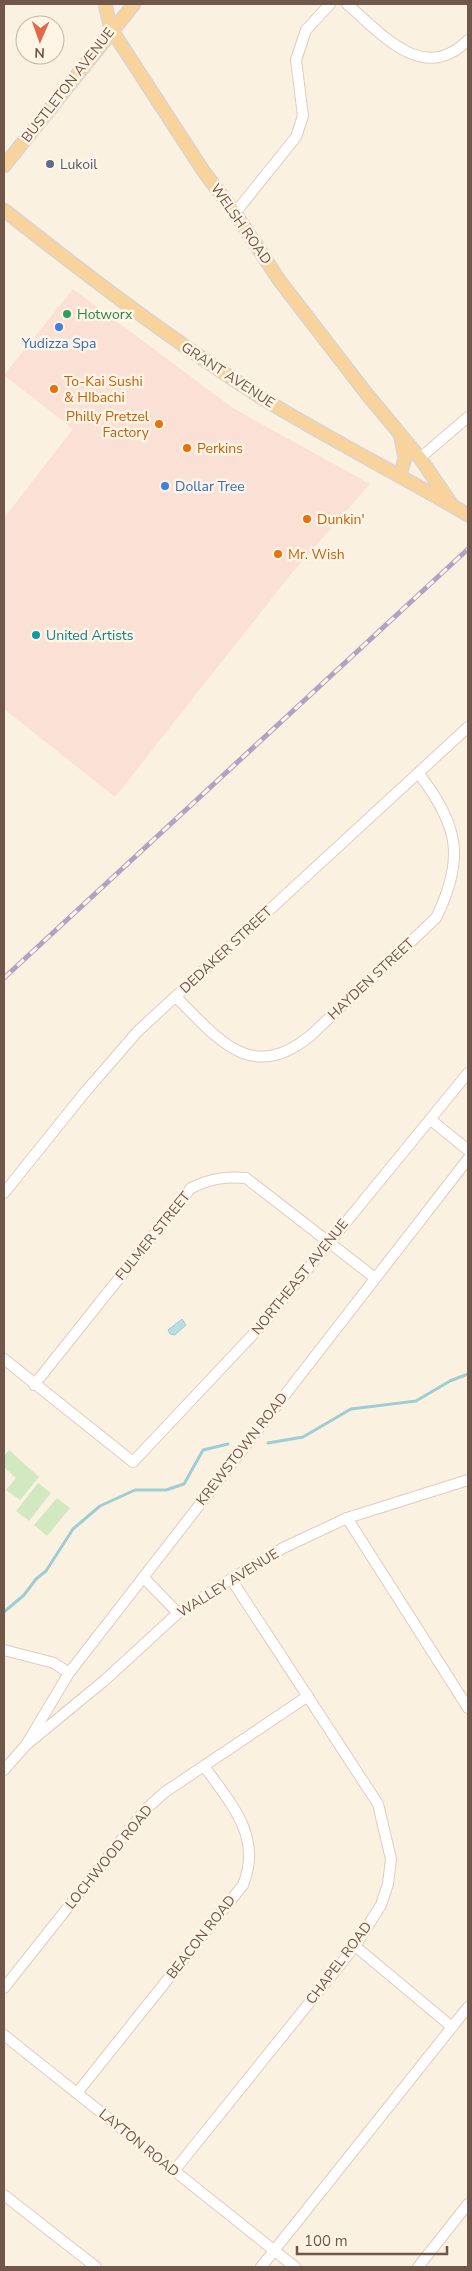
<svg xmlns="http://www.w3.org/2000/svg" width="472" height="2271" font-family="'Nunito Sans',sans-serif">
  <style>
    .commercial { fill: #fbe0d5 }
    .green { fill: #d1e8c1 }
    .water { fill: #b7dee3; stroke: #9ecdd5 }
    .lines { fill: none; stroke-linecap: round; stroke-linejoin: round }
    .stream { stroke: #9ecdd5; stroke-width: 3 }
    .minor-casing { stroke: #dfcdbe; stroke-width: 12 }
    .major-casing { stroke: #dad3d0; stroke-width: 15 }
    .minor { stroke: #fff; stroke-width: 10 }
    .major { stroke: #f8d49c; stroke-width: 12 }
    .rail-casing { stroke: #b3a1c3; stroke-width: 5 }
    .rail { stroke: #fef5e7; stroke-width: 3; stroke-dasharray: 9; stroke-linecap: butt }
    .service-dot { fill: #5c6f8a; stroke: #fef5e7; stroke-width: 2 }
    .leisure-dot { fill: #2e9e5b; stroke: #fef5e7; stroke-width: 2 }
    .shop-dot { fill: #3f7fe0; stroke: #fef5e7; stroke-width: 2 }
    .food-dot { fill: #e8710a; stroke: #fef5e7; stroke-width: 2 }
    .culture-dot { fill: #0f9aa8; stroke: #fef5e7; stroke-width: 2 }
    .labels { text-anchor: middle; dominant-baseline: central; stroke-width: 5; stroke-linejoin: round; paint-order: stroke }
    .street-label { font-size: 14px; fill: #715749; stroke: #fef5e7 }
    .service-label { font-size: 14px; fill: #4e5e75; stroke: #fef5e7; text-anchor: start }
    .leisure-label { font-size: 14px; fill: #27864d; stroke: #fef5e7; text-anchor: start }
    .shop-label { font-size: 14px; fill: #366cbe; stroke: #fef5e7 }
    .food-label { font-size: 14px; fill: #c56008; stroke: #fef5e7; text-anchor: start }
    .culture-label { font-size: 14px; fill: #0d838f; stroke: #fef5e7; text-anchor: start }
  </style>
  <rect width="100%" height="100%" fill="#fbf1e1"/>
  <polygon class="commercial" points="73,289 233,408 370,484 291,574 115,797 4,709 4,518 73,429 4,375"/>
  <g class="green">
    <polygon points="9,1450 39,1477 20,1500 6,1490 16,1478 4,1467 4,1456"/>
    <polygon points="38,1483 51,1493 29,1521 16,1511"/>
    <polygon points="57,1498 70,1508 47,1536 34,1525"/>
  </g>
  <polygon class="water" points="182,1319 186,1325 175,1335 170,1334 168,1330"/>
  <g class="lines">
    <g class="stream">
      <polyline points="268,1443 303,1437 351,1409 416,1401 450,1381 468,1374"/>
      <polyline points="4,1612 24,1595 36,1579 46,1571 73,1529 100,1506 135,1490 166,1490 184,1484 203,1450 228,1444"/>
    </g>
    <defs>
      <g id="minor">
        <path d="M 347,4 C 382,34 423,85 468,40"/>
        <polyline points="235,213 296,137 303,116 296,60 306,30 330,4"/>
        <polyline points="420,458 468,417"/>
        <path d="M 176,997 C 218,1039 251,1084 310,1036 L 436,918 C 465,859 459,826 419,774"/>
        <polyline points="431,1120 468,1150"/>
        <polyline points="4,1193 86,1091 138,1031 468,727"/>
        <polyline points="4,1359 133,1462 261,1326 468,1073"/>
        <path d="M 34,1385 L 191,1188 C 210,1179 225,1176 246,1178 L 375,1278"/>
        <polyline points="347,1518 468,1708"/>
        <polyline points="143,1577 178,1613"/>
        <polyline points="4,1650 54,1663 69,1673"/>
        <polyline points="26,1745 69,1673 468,1159"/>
        <polyline points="4,1770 26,1745 105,1680 178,1613 231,1579 283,1548 347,1518 468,1480"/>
        <polyline points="355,1946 452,2027"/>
        <polyline points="4,1988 145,1810 165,1792 308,1696"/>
        <polyline points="4,2035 295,2267"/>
        <path d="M 77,2093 L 243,1885 C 263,1836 230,1803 204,1766"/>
        <polyline points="174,2171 355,1946 381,1905 388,1884 391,1859 378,1804 231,1579"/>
        <polyline points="4,2195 96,2267"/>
        <polyline points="261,2267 468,2007"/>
        <polyline points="418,2267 468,2204"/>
      </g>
      <g id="major">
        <polyline points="105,4 111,29 204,172 235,213 279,280 366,393 420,458 452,505"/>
        <polyline points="4,166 134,4"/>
        <path d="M 4,210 C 89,277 175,343 267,401 C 333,441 402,476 468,515"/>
        <polyline points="400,475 405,458 401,438"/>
      </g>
    </defs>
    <use href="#minor" class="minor-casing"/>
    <use href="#major" class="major-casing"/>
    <use href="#minor" class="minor"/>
    <use href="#major" class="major"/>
    <defs>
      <polyline id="rail" points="4,978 468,549"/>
    </defs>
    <use href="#rail" class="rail-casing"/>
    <use href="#rail" class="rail"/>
  </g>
  <circle class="service-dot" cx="50" cy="164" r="5"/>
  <circle class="leisure-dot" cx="67" cy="314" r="5"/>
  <g class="shop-dot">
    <circle cx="59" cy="327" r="5"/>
    <circle cx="165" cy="486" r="5"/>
  </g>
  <g class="food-dot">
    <circle cx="54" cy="389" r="5"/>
    <circle cx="159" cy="424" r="5"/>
    <circle cx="187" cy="448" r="5"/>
    <circle cx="307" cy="519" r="5"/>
    <circle cx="278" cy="554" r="5"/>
  </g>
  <circle class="culture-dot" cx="36" cy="635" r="5"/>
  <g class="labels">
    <g class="street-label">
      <text transform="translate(68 85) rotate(-52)">BUSTLETON AVENUE</text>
      <text transform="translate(241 224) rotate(55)">WELSH ROAD</text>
      <text transform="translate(228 375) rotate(33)">GRANT AVENUE</text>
      <text transform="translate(226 950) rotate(-43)">DEDAKER STREET</text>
      <text transform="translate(371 979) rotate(-43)">HAYDEN STREET</text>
      <text transform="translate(153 1236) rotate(-51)">FULMER STREET</text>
      <text transform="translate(300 1277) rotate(-51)">NORTHEAST AVENUE</text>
      <text transform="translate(242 1449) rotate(-52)">KREWSTOWN ROAD</text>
      <text transform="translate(228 1583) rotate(-32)">WALLEY AVENUE</text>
      <text transform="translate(109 1857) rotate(-51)">LOCHWOOD ROAD</text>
      <text transform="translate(201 1937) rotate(-52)">BEACON ROAD</text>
      <text transform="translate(339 1963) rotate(-53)">CHAPEL ROAD</text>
      <text transform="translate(139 2143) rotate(39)">LAYTON ROAD</text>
    </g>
    <g class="service-label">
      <text x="60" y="164">Lukoil</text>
    </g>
    <g class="leisure-label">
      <text x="77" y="314">Hotworx</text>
    </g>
    <g class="shop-label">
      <text x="59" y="343">Yudizza Spa</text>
      <text x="175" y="486" text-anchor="start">Dollar Tree</text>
    </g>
    <g class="food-label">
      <text x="64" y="381">To-Kai Sushi<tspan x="64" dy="16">&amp; HIbachi</tspan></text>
      <text x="149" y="416" text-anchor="end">Philly Pretzel<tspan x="149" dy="16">Factory</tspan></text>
      <text x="197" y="448">Perkins</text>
      <text x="317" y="519">Dunkin'</text>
      <text x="288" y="554">Mr. Wish</text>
    </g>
    <g class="culture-label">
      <text x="46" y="635">United Artists</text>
    </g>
  </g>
  <rect width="472" height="2271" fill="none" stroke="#715749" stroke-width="10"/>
  <g transform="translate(40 40) rotate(182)"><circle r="24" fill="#fef5e7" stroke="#c6b6a8"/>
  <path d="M0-4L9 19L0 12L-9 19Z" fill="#e16a4b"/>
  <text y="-8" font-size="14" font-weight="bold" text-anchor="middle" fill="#715749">N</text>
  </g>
  <path d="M297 2246v8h150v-8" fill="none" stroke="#715749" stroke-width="2.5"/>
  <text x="304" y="2246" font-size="15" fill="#715749" stroke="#fef5e7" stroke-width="4" paint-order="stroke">100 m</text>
</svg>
